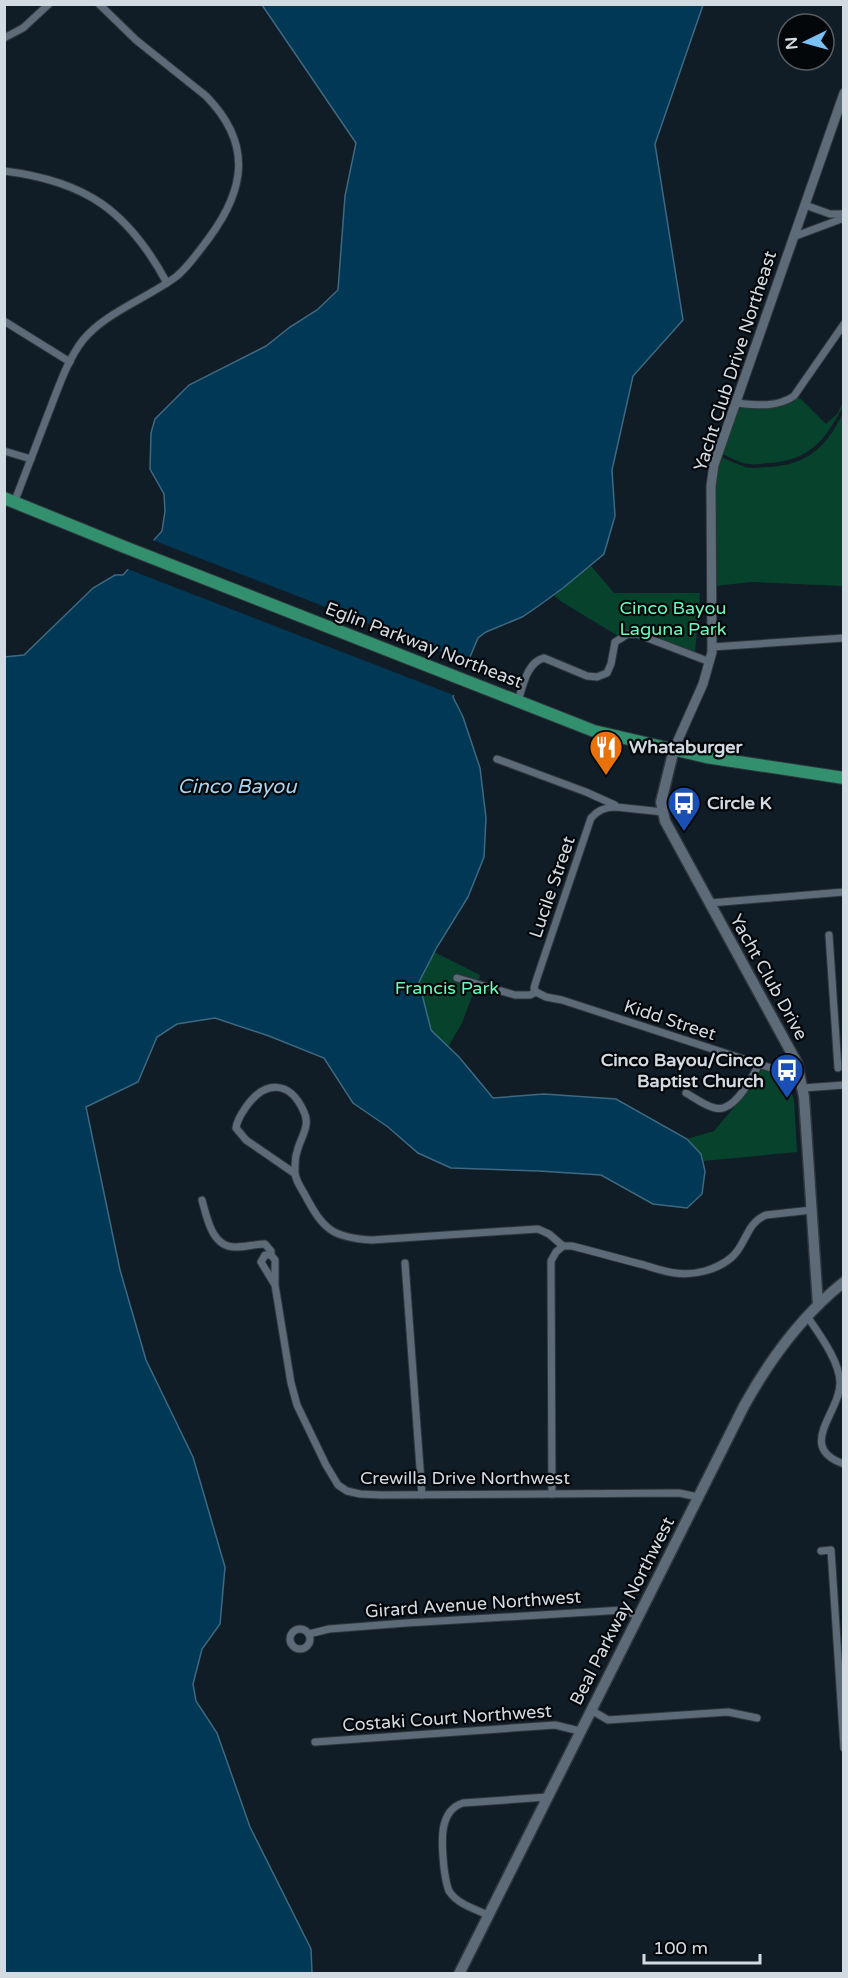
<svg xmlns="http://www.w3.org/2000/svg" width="848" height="1978" font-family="'Varela Round',sans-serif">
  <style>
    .green { fill: #07432c }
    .water { fill: #003856; stroke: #3f6980; stroke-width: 1.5 }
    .pier { fill: #101d26 }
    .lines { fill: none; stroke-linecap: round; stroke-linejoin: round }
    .minor-casing { stroke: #2f363d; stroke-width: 9 }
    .tertiary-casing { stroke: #2f363d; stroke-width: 11 }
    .secondary-casing { stroke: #2f363d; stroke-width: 13 }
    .trunk-casing { stroke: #2f363d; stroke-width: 14 }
    .minor { stroke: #5c6b77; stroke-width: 7 }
    .tertiary { stroke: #5c6b77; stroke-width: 9 }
    .secondary { stroke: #5c6b77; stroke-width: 10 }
    .trunk { stroke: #32906e; stroke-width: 12 }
    .labels { text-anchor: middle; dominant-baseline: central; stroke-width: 4.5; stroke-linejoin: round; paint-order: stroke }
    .street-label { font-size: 18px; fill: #d3dbe2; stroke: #03070a }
    .park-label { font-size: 18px; fill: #6bfabb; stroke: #03070a }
    .poi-label { font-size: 18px; font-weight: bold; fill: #d3dbe2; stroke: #03070a; text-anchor: start }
    .water-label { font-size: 20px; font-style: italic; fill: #a9d3f1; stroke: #03070a }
  </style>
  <rect width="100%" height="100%" fill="#101d26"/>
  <g class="green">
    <path d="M 798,398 L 801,399 L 826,424 L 838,413 L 843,402 L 843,406 C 825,441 809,461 767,463 C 761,464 754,465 748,464 C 740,463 730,457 722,454 L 739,407 C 759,409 780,411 798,398 Z"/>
    <path d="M 843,413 L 843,586 L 751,582 L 715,586 L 715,477 L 719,456 C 728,460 737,464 745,467 C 752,469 761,467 768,467 C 808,465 826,447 843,413 Z"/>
    <path d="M 591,566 L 614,593 L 700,593 L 695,652 C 677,645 636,627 618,636 L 562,602 L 553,595 Z"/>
    <polygon points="434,952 480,975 462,1023 448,1047 431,1030 419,982"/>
    <polygon points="762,1068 786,1072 794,1101 797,1152 703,1161 701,1154 687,1139 714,1131 751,1087"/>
  </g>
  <polygon class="water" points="262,5 703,5 655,144 683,320 633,376 612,470 615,516 604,554 563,588 537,607 522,617 486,632 478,638 453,697 463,717 480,768 486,818 484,857 468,897 437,947 419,982 431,1030 459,1057 493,1098 544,1094 616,1099 687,1139 701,1154 705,1171 702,1194 687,1208 653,1204 601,1175 539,1171 451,1168 418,1153 388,1127 353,1103 324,1058 269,1036 215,1018 177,1024 157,1037 138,1082 86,1107 120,1270 146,1360 193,1457 225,1567 220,1624 202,1649 193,1684 196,1701 217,1733 250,1827 311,1949 312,1973 5,1973 4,657 24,655 93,588 115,575 123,575 162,531 165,511 164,494 150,469 151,433 155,419 189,385 266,346 290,327 317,310 338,290 345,196 356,143"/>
  <polygon class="pier" points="150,539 470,663 456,696 125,568"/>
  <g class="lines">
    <defs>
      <g id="minor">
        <polyline points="4,38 23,28 49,4"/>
        <path d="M 4,171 C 86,181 128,211 167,283"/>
        <polyline points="805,205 830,214 844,214"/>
        <polyline points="793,237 844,218"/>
        <polyline points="4,321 70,362"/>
        <path d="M 736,403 C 755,405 777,408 794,396 L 844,324"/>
        <polyline points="4,451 31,459"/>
        <path d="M 14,503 C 26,472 38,441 50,409 C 59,386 68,359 83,340 C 106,312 148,298 177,276 C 189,266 199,251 209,238 C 246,188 252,143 206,96 L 136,40 L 99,4"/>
        <polyline points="712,647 844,638"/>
        <path d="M 518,701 C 523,686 527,662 544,658 L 587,676 L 597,677 L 607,673 L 611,664 L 615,642 L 628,634 L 637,634 L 710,662"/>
        <polyline points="497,759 586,792 615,805 616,807 663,812"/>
        <polyline points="710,903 844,892"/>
        <polyline points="829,935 838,1068"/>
        <polyline points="457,978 515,995 530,995 536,992"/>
        <polyline points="536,992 546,997 562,1000 771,1068 797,1063"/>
        <path d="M 536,992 L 534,988 L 537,978 L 591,818 C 598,810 605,807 616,807"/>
        <polyline points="803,1088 844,1085"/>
        <path d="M 686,1093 C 695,1098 705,1106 715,1108 C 734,1113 752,1078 759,1064"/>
        <path d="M 294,1173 L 246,1140 L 236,1128 C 237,1120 241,1114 246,1107 C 265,1080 290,1080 304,1112 C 311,1126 300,1138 297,1152 C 295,1157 295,1164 295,1170 C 294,1178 301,1188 305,1195 C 323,1229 332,1238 372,1240 L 538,1229 L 549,1234 L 563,1246 L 572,1246 C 596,1252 620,1259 644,1265 C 654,1268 665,1272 675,1273 C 694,1276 717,1270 732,1257 C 746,1245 746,1223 766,1215 L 812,1210"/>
        <path d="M 202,1200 C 207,1218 212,1248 236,1247 C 246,1247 255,1244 265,1244 L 271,1251 L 271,1255"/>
        <polyline points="405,1263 422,1495"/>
        <polyline points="275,1285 275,1260 271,1255 265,1255 261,1262 275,1285 291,1383 297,1405 326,1465 338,1485 347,1491 360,1494 381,1495 679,1493 698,1497"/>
        <path d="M 807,1316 C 819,1334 839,1360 840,1382 C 841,1412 795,1447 844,1464"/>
        <polyline points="552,1494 551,1261 556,1252 563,1246"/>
        <polyline points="821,1551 831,1550 844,1748"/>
        <circle cx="300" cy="1639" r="10"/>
        <polyline points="309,1634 329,1629 406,1623 623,1610 638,1616"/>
        <polyline points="591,1710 608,1720 728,1712 757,1718"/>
        <polyline points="315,1742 555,1725 580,1731"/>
        <path d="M 488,1915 C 475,1909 457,1904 449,1891 C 446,1884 445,1875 444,1868 C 442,1847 437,1811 463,1803 L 547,1797"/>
      </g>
      <polyline id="tertiary" points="674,749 703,684 712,652 711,486 714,465 844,93"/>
      <g id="secondary">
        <polyline points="674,749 661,802 665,821 797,1063 804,1097 818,1305"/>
        <path d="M 459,1974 L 744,1406 C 770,1359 801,1316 844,1282"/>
      </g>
      <polyline id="trunk" points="4,498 122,546 594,731 706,757 844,778"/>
    </defs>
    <use href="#minor" class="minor-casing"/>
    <use href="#tertiary" class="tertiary-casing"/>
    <use href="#secondary" class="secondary-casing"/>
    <use href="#trunk" class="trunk-casing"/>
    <use href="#minor" class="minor"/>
    <use href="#tertiary" class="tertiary"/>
    <use href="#secondary" class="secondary"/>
    <use href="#trunk" class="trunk"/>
  </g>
  <defs>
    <symbol id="restaurant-pin" viewBox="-11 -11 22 30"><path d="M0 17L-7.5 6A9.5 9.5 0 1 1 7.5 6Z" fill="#e8710a" stroke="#03070a"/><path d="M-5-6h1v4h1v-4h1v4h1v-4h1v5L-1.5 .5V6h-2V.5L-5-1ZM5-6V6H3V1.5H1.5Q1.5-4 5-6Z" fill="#fff"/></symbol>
    <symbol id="bus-pin" viewBox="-11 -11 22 30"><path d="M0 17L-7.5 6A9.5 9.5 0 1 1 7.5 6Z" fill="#1a4fb4" stroke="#03070a"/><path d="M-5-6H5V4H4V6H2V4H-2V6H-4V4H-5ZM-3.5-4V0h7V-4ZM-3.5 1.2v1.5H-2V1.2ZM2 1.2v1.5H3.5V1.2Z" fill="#fff"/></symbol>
  </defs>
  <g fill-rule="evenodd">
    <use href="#restaurant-pin" x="587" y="728" width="38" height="52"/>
    <use href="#bus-pin" x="665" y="784" width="38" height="52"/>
    <use href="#bus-pin" x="768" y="1051" width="38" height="52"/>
  </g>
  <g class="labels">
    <g class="street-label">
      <text transform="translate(735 361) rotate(-72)">Yacht Club Drive Northeast</text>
      <text transform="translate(424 645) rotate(21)">Eglin Parkway Northeast</text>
      <text transform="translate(552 887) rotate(-71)">Lucile Street</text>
      <text transform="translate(769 977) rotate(61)">Yacht Club Drive</text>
      <text transform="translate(670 1020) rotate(18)">Kidd Street</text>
      <text x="465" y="1478">Crewilla Drive Northwest</text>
      <text transform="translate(473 1604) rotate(-4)">Girard Avenue Northwest</text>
      <text transform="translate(622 1611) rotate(-63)">Beal Parkway Northwest</text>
      <text transform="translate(447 1718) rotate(-4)">Costaki Court Northwest</text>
    </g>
    <g class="park-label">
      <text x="673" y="608">Cinco Bayou<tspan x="673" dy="21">Laguna Park</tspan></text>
      <text x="447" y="988">Francis Park</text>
    </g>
    <g class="poi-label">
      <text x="629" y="747">Whataburger</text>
      <text x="707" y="803">Circle K</text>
      <text x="764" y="1060" text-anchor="end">Cinco Bayou/Cinco<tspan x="764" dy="21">Baptist Church</tspan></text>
    </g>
    <g class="water-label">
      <text x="237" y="787">Cinco Bayou</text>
    </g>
  </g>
  <rect width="848" height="1978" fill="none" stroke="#d3dbe2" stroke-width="12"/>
  <g transform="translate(806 42) rotate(265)"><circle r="28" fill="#03070a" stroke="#565c60" stroke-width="1.5"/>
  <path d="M0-4.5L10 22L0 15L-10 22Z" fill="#79bff8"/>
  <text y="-9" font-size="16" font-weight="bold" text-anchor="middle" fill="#d3dbe2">N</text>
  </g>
  <path d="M644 1954v9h116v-9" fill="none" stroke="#d3dbe2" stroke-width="3"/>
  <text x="653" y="1954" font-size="18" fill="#d3dbe2" stroke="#03070a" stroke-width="4.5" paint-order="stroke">100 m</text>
</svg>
